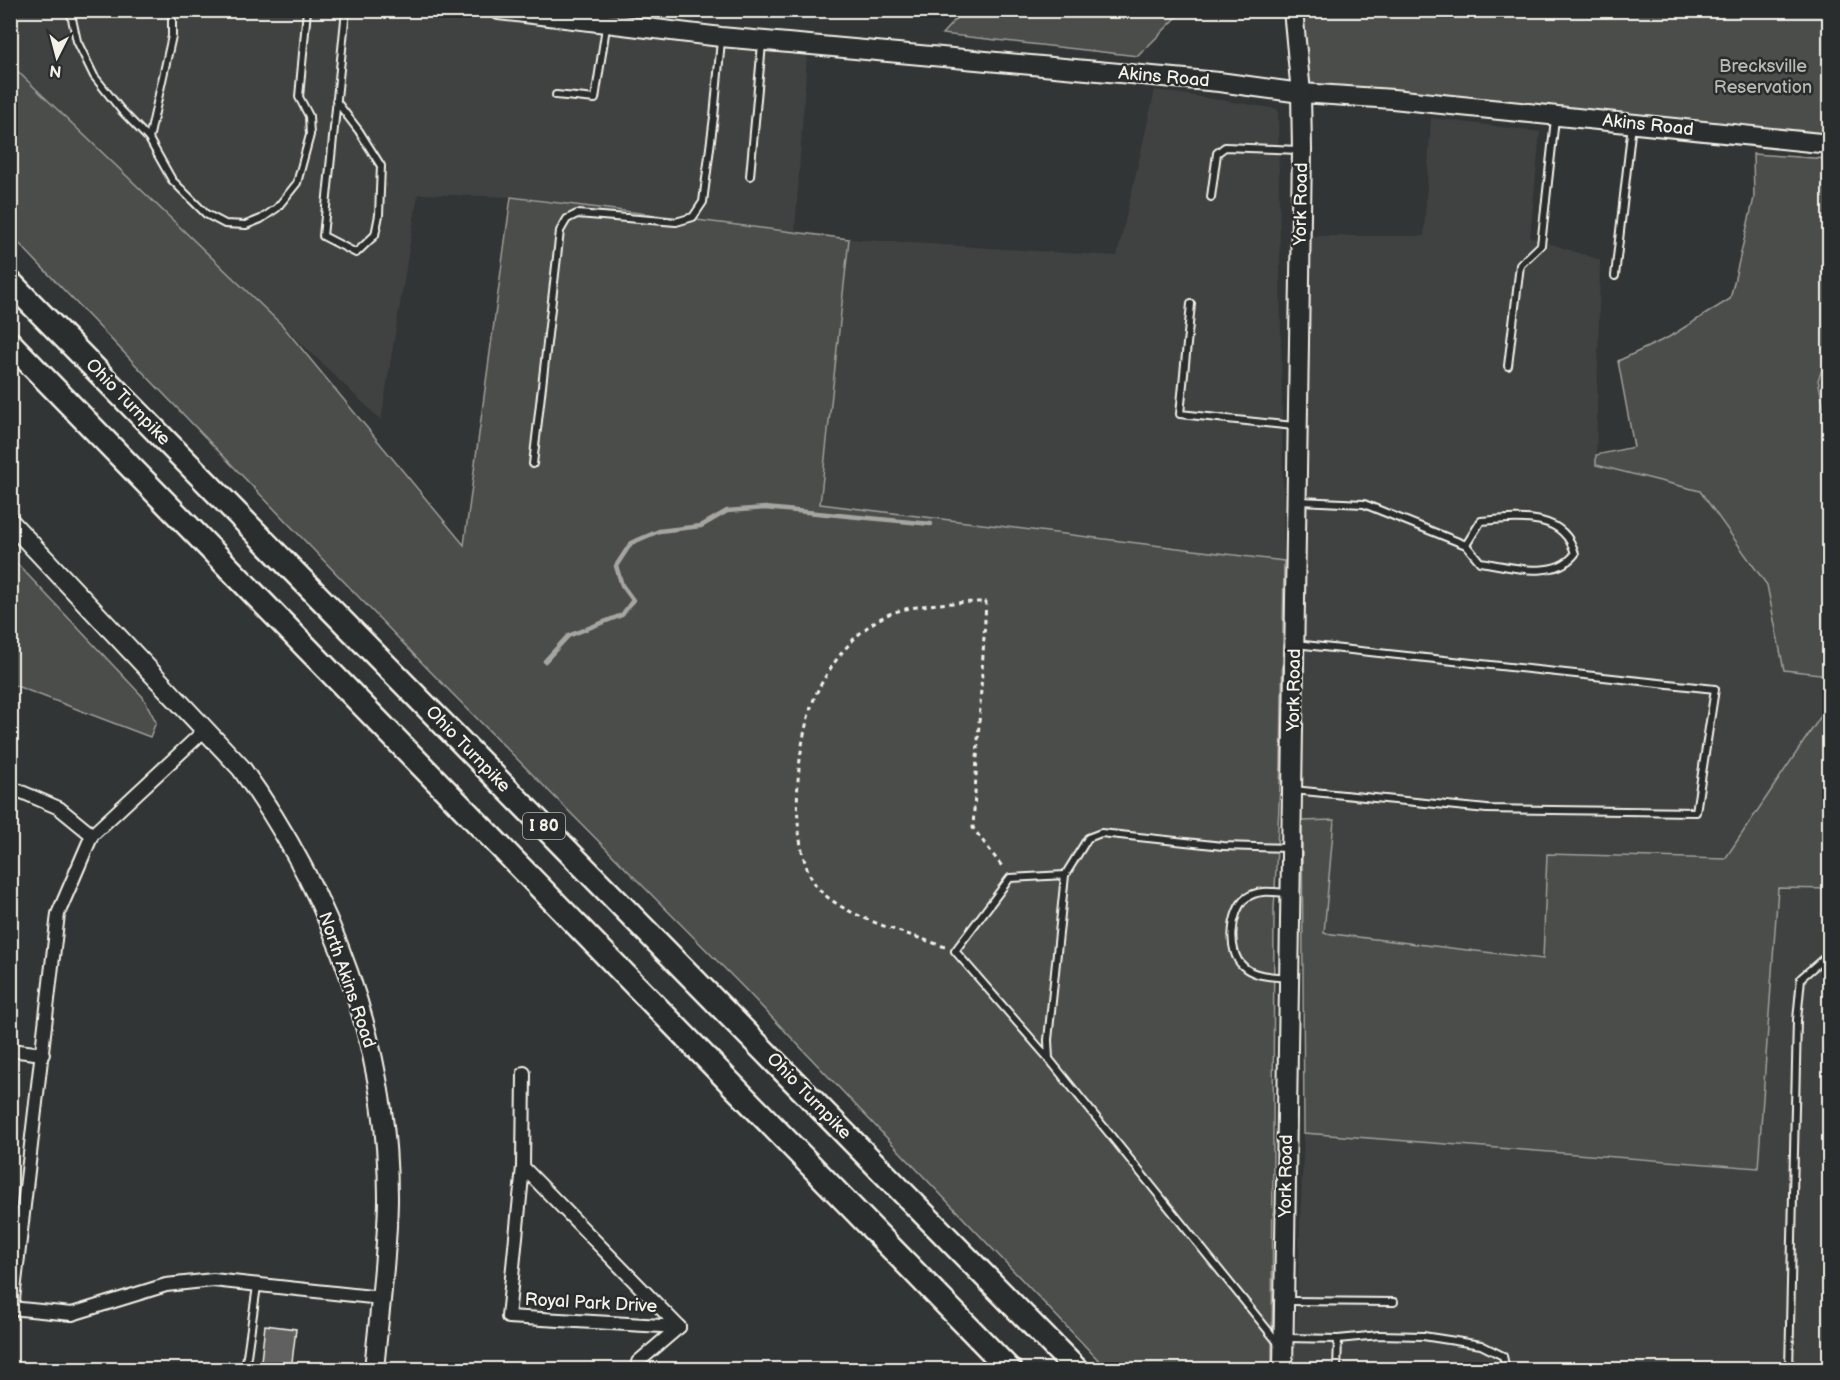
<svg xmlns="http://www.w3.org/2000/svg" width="1840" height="1380" font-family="'Balsamiq Sans',sans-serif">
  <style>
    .built { fill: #404242 }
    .green { fill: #4b4d4c; stroke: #a09f9a; stroke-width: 1.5 }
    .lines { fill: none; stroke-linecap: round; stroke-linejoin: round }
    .stream { stroke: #a6a5a0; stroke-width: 4.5 }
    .building { fill: #5f605f; stroke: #f4f1e8; stroke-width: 1.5 }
    .lane-casing { stroke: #f4f1e8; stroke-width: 10 }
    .street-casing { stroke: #f4f1e8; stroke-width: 16 }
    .secondary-casing { stroke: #f4f1e8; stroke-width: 22 }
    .highway-casing { stroke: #f4f1e8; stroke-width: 27 }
    .path { stroke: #f4f1e8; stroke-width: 3; stroke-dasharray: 4.5 4.5; stroke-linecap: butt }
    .lane { stroke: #2a2d2e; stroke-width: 6 }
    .street { stroke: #2a2d2e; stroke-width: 12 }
    .secondary { stroke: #2a2d2e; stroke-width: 18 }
    .highway { stroke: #2a2d2e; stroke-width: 22 }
    .labels { text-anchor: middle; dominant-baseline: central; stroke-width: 5; stroke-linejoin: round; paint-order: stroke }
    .shield { fill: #2a2d2e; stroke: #b7b6b0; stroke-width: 1.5 }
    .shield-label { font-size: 16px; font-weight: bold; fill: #f4f1e8 }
    .park-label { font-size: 18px; fill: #b9b8b1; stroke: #2a2d2e }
    .street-label { font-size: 18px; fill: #f4f1e8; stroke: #2a2d2e }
  </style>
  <rect width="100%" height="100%" fill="#323535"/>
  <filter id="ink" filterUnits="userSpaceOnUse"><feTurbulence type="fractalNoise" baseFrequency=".0167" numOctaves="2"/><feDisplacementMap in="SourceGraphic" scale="12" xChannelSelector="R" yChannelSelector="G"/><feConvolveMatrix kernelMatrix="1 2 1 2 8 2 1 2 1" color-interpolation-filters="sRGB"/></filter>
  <g filter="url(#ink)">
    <g class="built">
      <polygon points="10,11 420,11 654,34 807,55 795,232 511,197 418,194 381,420 11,64"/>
      <polygon points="1155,90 1278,109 1284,561 820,504 849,239 1117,256"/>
      <polygon points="1431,118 1540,132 1530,237 1600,260 1596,465 1700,491 1767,585 1784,669 1829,675 1829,704 1725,859 1547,855 1543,959 1324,933 1334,820 1302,821 1311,236 1424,236"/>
      <polygon points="1829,352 1829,436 1817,380"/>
      <polygon points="1778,888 1829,889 1829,1369 1294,1370 1304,1133 1758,1168"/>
    </g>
    <g class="green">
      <polygon points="964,10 1183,10 1183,11 1138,56 942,34"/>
      <polygon points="1293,11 1829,11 1829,148 1302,94"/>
      <polygon points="10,64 282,325 464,545 511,197 849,239 820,504 1284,561 1281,764 1274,910 1272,1369 1107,1369 744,988 427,668 11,235"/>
      <polygon points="1753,154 1829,159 1829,352 1818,380 1830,436 1829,675 1784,670 1767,585 1700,491 1596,465 1596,455 1634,447 1618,361 1669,337 1730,299 1754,198"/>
      <polygon points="10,556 143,697 156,722 150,737 11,684"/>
      <polygon points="1829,704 1829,889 1778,888 1758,1168 1304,1133 1302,821 1334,820 1324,933 1543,959 1547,854 1725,859"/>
    </g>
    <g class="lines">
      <polyline class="stream" points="545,661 568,636 622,615 633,600 622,585 616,566 631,543 659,531 701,526 727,511 765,508 931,524"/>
    </g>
    <polygon class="building" points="265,1325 296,1329 291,1370 260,1370"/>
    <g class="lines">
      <defs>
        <g id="lane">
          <polyline points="70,10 77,41 94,76 121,110 149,139 172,180 206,214 225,224 246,225 261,219 277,208 297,183 310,135 309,116 299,97 307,10"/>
          <polyline points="556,95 595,99 606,27"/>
          <polyline points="336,101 359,131 381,166 379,215 375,235 356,253 323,236 346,10"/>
          <polyline points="149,139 172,36 172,10"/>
          <polyline points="750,176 762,44"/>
          <polyline points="1211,197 1217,153 1225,147 1298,150"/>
          <polyline points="1615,276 1632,124"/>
          <polyline points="1191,304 1180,414 1294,426"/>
          <polyline points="1508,366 1520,265 1541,245 1555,119"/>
          <polyline points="533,464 560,231 567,219 577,214 676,222 693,217 703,202 714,117 721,40"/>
          <path d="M 1300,501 L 1364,504 L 1466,545 L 1481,521 C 1517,518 1564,511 1575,554 C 1554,581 1509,566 1480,562 L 1466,545"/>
          <polyline points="1293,790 1487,809 1696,812 1715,689 1295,644"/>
          <path d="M 1287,893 C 1273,892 1258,889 1246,898 C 1230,911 1227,953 1243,966 C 1254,977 1272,976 1287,978"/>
          <polyline points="1049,1059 955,951 1010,878 1065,875"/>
          <polyline points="1287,1301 1394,1302"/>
          <polyline points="1287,1338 1338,1339 1337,1370"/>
          <polyline points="1338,1339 1379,1335 1423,1336 1481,1345 1503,1356 1506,1370"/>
          <polyline points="1279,1344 1049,1059 1048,1040 1065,875 1088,838 1101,833 1223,846 1288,848"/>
          <polyline points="245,1370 257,1286"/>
          <polyline points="1789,1370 1797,1020 1801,978 1830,953"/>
        </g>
        <g id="street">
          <polyline points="10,787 59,808 92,835"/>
          <polyline points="10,1050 43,1054"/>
          <polyline points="524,1073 523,1167 508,1317 679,1327"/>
          <polyline points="523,1167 679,1327"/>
          <polyline points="10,1308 72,1314 166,1285 213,1280 381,1298"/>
          <polyline points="12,1308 58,914 92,835 206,729"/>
          <polyline points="637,1370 638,1362 679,1327"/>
        </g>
        <g id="secondary">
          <polyline points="499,10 721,37 1219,82 1301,93 1393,99 1830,144"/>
          <path d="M 10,522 L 241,768 C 331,893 389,1046 388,1201 C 387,1257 379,1314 374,1370"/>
          <polyline points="1283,1370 1302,150 1301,93 1293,10"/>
        </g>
        <g id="highway">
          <polyline points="10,282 1077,1370"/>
          <polyline points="10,343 1010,1370"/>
        </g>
      </defs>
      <use href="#lane" class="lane-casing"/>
      <use href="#street" class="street-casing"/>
      <use href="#secondary" class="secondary-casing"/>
      <use href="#highway" class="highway-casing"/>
      <path class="path" d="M 945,947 C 908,933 844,918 818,888 C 785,848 796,729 820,686 C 834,660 856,631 883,617 C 906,604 959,602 986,602 L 973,828 L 1004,869"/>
      <use href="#lane" class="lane"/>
      <use href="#street" class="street"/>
      <use href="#secondary" class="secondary"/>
      <use href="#highway" class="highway"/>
    </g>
  </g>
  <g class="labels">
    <rect class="shield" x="523" y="813" width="42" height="26" rx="4.5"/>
    <g class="shield-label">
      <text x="544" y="826">I 80</text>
    </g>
    <g class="park-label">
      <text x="1763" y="66">Brecksville<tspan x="1763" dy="21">Reservation</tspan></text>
    </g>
    <g class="street-label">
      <text transform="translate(1164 77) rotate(5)">Akins Road</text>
      <text transform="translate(1648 125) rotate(6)">Akins Road</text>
      <text transform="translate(1301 204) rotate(-89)">York Road</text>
      <text transform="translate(128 402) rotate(46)">Ohio Turnpike</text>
      <text transform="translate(1294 690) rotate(-89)">York Road</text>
      <text transform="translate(468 749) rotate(46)">Ohio Turnpike</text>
      <text transform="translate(347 980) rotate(71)">North Akins Road</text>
      <text transform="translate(809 1096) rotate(46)">Ohio Turnpike</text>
      <text transform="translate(1286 1176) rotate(-89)">York Road</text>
      <text transform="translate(591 1303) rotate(3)">Royal Park Drive</text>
    </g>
  </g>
  <rect width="1840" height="1380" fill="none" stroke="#2a2d2e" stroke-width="36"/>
  <rect x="18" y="18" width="1804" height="1344" fill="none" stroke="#f4f1e8" stroke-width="2" filter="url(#ink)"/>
  <g transform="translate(57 57) rotate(186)" stroke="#2a2d2e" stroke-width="4.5" paint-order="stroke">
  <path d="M0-4.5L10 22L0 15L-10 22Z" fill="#f4f1e8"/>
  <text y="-9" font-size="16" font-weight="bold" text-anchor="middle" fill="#f4f1e8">N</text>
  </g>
</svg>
